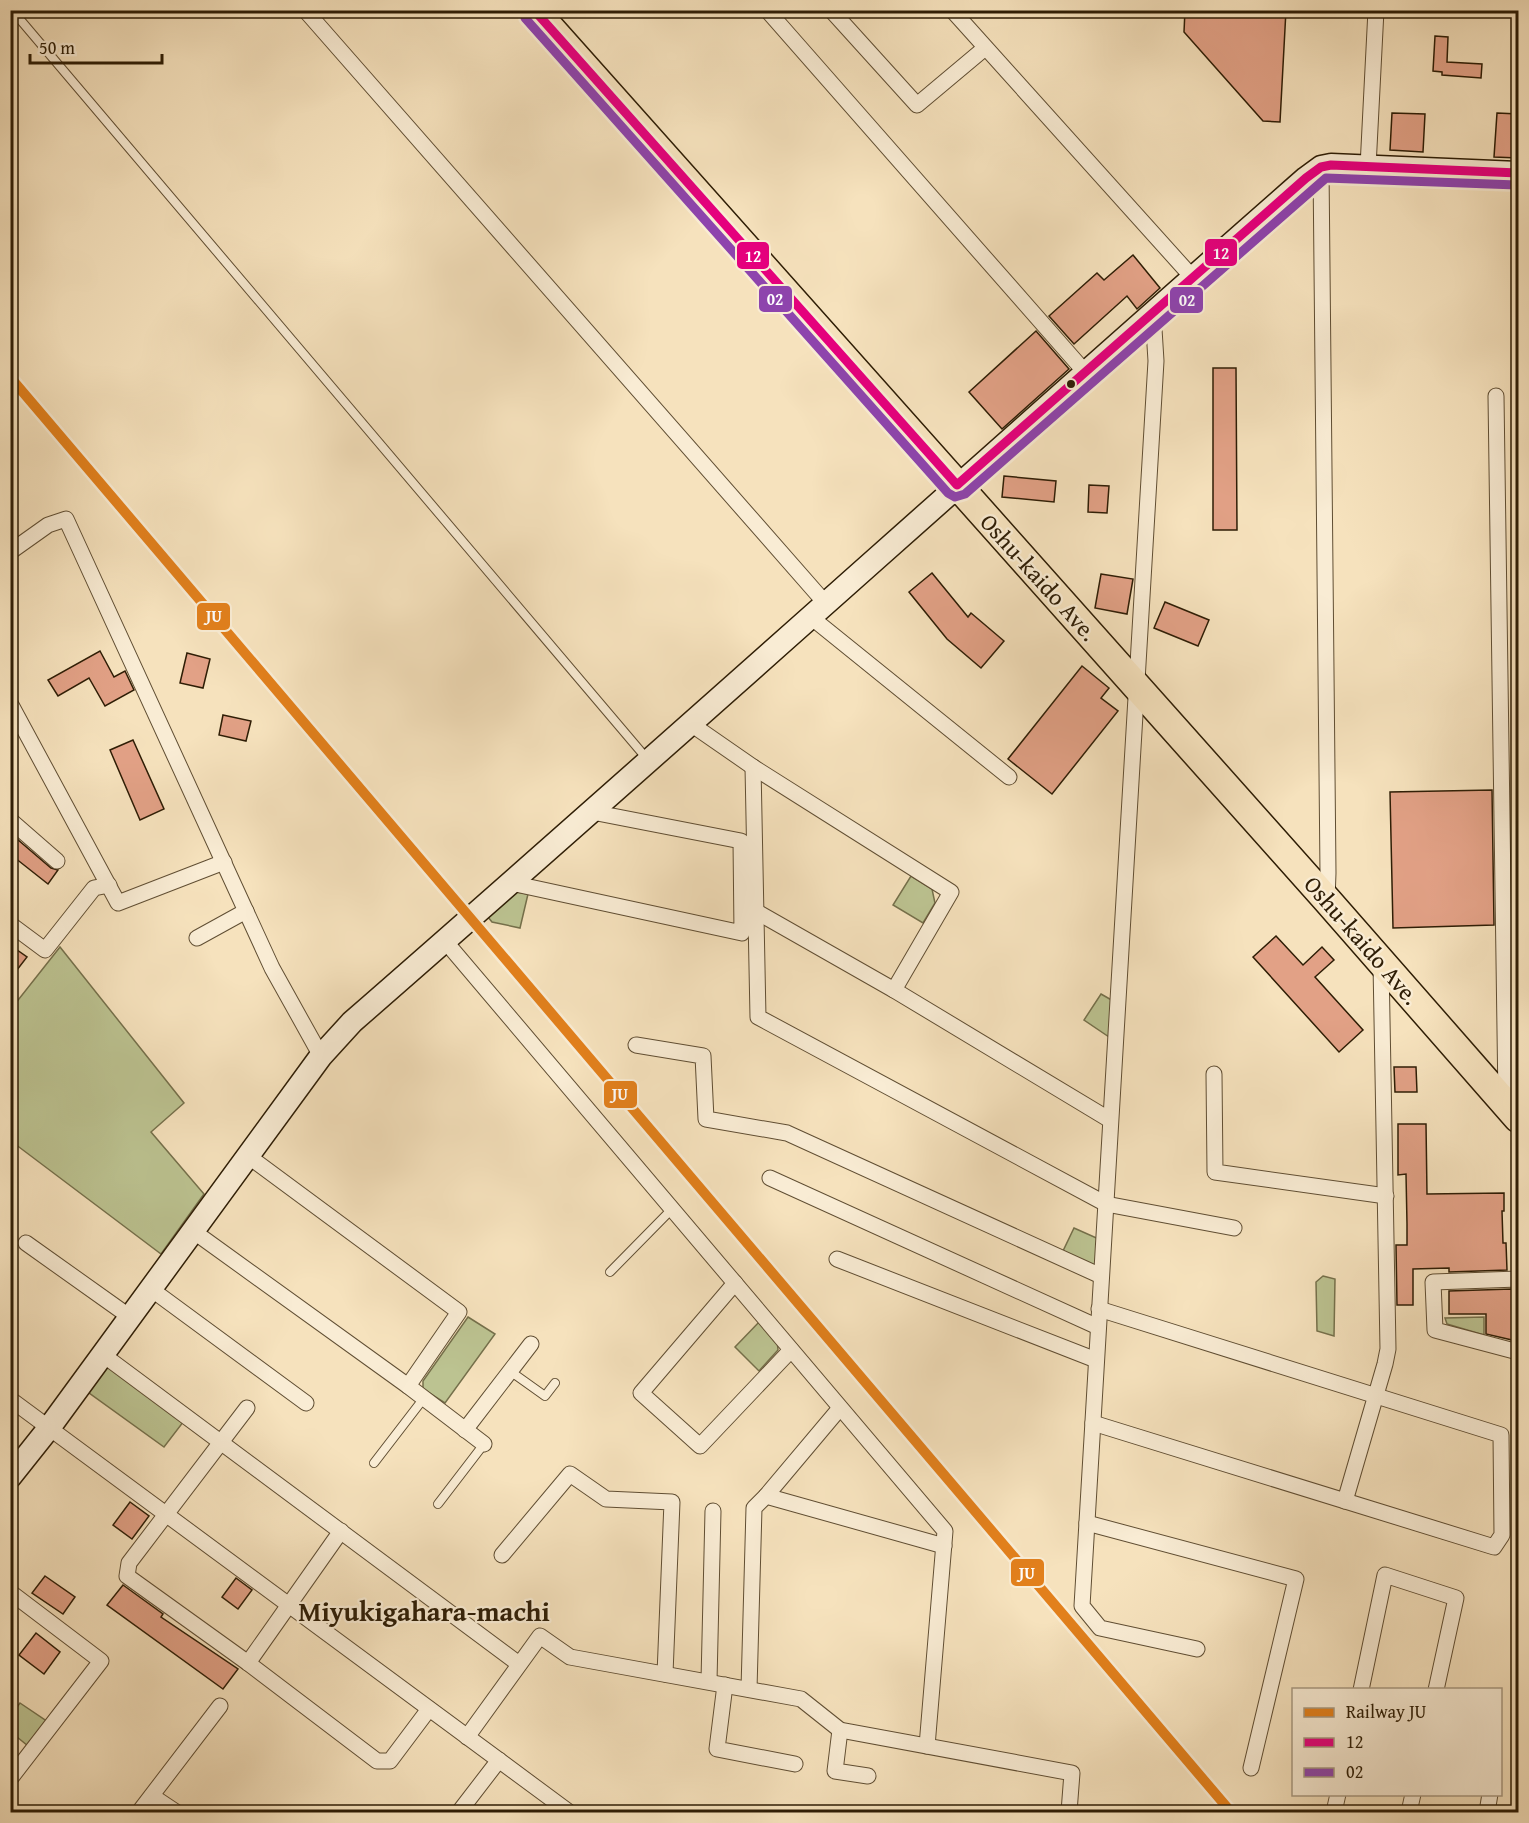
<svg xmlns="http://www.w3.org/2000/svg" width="1529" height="1823" font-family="'Gentium Book Plus',serif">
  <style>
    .green { fill: #bcc391; stroke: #75704b; stroke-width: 1.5 }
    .building { fill: #e2a186; stroke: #2e1d05; stroke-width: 1.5 }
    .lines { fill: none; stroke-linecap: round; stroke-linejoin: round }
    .lane-casing { stroke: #604e33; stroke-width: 10 }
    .street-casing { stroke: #604e33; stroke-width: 17 }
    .secondary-casing { stroke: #2e1d05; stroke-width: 25 }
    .highway-casing { stroke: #2e1d05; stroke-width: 31 }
    .lane { stroke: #f9ecd4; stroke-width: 8 }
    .street { stroke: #f9ecd4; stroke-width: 15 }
    .secondary { stroke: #f9ecd4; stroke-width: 22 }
    .highway { stroke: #f6e2bd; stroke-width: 28 }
    .bus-1-casing { stroke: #f9ecd4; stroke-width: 14 }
    .bus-2-casing { stroke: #f9ecd4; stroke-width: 14 }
    .bus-1 { stroke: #e5007d; stroke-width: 9 }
    .bus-2 { stroke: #8e44ad; stroke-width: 9 }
    .rail-1-casing { stroke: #f9ecd4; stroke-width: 15 }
    .rail-1 { stroke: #e2801c; stroke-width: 10 }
    .bus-dot { fill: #2e1d05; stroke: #f9ecd4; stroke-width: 2 }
    .labels { text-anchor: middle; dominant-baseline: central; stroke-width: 4.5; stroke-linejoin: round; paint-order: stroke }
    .street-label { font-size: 24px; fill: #2e1d05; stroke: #f9ecd4 }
    .quarter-label { font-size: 27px; font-weight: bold; fill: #2e1d05; stroke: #f9ecd4 }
    .line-badge { stroke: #f9ecd4; stroke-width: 2 }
    .badge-label { font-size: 16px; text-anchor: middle; font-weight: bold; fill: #fff }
  </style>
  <rect width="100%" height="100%" fill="#f6e2bd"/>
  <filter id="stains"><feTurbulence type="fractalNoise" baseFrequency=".00333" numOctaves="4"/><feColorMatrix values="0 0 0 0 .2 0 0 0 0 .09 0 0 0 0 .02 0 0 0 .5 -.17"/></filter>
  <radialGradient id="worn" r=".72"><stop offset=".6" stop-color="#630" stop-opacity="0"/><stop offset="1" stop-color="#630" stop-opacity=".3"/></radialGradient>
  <g class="green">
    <polygon points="911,876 932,889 935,903 923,923 893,905"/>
    <polygon points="516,892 528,894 520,928 492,922 488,917"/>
    <polygon points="60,947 184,1103 151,1132 204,1194 161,1254 11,1141 11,1009"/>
    <polygon points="1101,994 1115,1002 1112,1039 1084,1020"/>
    <polygon points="1074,1228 1101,1240 1100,1262 1093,1266 1063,1251"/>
    <polygon points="1323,1276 1335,1279 1334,1336 1317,1331 1316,1282"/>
    <polygon points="468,1317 495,1334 445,1403 423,1389 423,1381"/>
    <polygon points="1484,1317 1484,1335 1447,1324 1445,1318"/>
    <polygon points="760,1321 777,1339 778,1350 759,1371 735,1347"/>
    <polygon points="107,1362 184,1421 164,1447 85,1390"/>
    <polygon points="20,1703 48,1722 28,1746 11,1732 11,1715"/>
  </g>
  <g class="building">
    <polygon points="1185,10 1286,10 1280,122 1263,121 1184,32"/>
    <polygon points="1435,36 1448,37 1447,62 1482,64 1481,78 1442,75 1442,72 1433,71"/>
    <polygon points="1392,113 1425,114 1423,152 1390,150"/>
    <polygon points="1497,113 1518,114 1518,158 1494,157"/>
    <polygon points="1133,255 1160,288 1137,309 1127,296 1074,344 1049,316 1097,273 1104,280"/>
    <polygon points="1036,331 1069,369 1002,429 969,392"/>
    <polygon points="1213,368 1236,368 1237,530 1213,530"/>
    <polygon points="1004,476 1056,481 1054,502 1002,497"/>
    <polygon points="1089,485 1109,486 1107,513 1088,512"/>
    <polygon points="932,573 968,617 971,613 1004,641 981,668 947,639 909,592"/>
    <polygon points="1101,574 1133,579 1127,614 1095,608"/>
    <polygon points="1165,602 1209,620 1198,646 1154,628"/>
    <polygon points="100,651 114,677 125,671 134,690 105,706 89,678 58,696 48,680"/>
    <polygon points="187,653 210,659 203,688 180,683"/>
    <polygon points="1082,666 1109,688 1101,698 1118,711 1052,794 1008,759"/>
    <polygon points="223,715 251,721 246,741 219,735"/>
    <polygon points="133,740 164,809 140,820 110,750"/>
    <polygon points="1492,790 1494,925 1393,928 1390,792"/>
    <polygon points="10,833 51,868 58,870 48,884 10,854"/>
    <polygon points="1276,936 1303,965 1322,947 1334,960 1315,977 1363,1030 1339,1052 1253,957"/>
    <polygon points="10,945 27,957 10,979"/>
    <polygon points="1394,1067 1416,1067 1417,1092 1395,1092"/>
    <polygon points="1398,1124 1426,1124 1427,1194 1504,1193 1504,1211 1502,1211 1503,1243 1506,1243 1507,1270 1449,1272 1449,1268 1413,1269 1413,1305 1397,1305 1396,1245 1407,1245 1407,1224 1406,1174 1398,1175"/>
    <polygon points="1512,1289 1512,1340 1486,1334 1486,1314 1449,1314 1449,1291"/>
    <polygon points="130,1502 149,1516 132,1539 113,1525"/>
    <polygon points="45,1576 75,1597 63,1614 32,1593"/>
    <polygon points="236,1578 252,1590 238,1609 222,1597"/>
    <polygon points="123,1585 163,1614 161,1617 238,1669 223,1689 107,1605"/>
    <polygon points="36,1633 60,1652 44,1674 19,1655"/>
  </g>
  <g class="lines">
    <defs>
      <g id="lane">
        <polyline points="12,10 648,760"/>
        <polyline points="610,1272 672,1209"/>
        <polyline points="510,1371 545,1396 555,1383"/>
        <polyline points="374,1463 424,1398"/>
        <polyline points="438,1504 484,1444"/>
      </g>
      <g id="street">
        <polyline points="305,10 827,605"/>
        <polyline points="767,10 1085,372"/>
        <polyline points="831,10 917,105 985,48"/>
        <polyline points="952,10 1193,278"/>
        <polyline points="1321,167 1328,873 1327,900"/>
        <polyline points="1368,167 1376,10"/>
        <polyline points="1153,313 1156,361 1082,1606 1100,1628 1197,1649"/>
        <polyline points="1496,396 1506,1101"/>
        <polyline points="10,552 48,525 66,519 272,968 321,1056"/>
        <polyline points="812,618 1009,777"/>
        <polyline points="10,703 118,903 224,862"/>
        <polyline points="691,724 753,767 951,892 894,990"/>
        <polyline points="753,767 758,1017 1106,1204 1234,1228"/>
        <polyline points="10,820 57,861"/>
        <polyline points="511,883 742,933 741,841 592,812"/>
        <polyline points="757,912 894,990 1110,1120"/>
        <polyline points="10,924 45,950 94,888 109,885"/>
        <polyline points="197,938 246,911"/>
        <polyline points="445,941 945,1531 927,1746"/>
        <polyline points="636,1045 703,1056 706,1119 787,1133 1101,1276"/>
        <polyline points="1214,1074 1215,1172 1386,1196"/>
        <polyline points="248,1156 459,1312 408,1386 484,1444"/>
        <polyline points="770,1178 1098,1327"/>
        <polyline points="193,1231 408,1386"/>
        <polyline points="26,1243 130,1317"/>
        <polyline points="837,1259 1096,1360"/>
        <polyline points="1518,1279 1433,1282 1435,1330 1518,1352"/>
        <polyline points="735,1283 641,1393 700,1446 791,1350"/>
        <polyline points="151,1289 306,1403"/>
        <polyline points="102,1354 519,1664"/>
        <polyline points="10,1399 569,1812"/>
        <polyline points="247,1408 129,1563 127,1576 248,1663 377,1761 390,1761 429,1709"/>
        <polyline points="1093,1423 1494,1547 1502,1535 1501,1435 1099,1309"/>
        <polyline points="465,1430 531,1344"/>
        <polyline points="766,1496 840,1408"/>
        <polyline points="1345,1501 1385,1364 1388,1349 1381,964"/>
        <polyline points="1087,1523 1296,1579 1251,1768"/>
        <polyline points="502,1555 570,1474 606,1499 672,1502 665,1674"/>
        <polyline points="10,1592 101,1661 10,1779"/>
        <polyline points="248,1663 341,1531"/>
        <polyline points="709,1681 713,1511"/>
        <polyline points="725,1685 717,1749 795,1764"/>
        <polyline points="749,1689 754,1508 766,1496 944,1546"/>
        <polyline points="1361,1690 1385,1575 1456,1598 1436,1690"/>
        <polyline points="840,1730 835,1771 868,1776"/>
        <polyline points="467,1737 540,1636 570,1657 801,1699 840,1730 1072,1773 1069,1812"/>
        <polyline points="152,1796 176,1812"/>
        <polyline points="139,1812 220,1706"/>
        <polyline points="459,1812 499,1760"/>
        <polyline points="1334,1812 1338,1794"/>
        <polyline points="1409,1812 1413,1794"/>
        <polyline points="1487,1812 1490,1794"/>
      </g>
      <path id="secondary" d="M 10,1477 L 49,1428 L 321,1056 L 352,1022 C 672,743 987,458 1306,178 L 1321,167 L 1331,165 L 1518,173"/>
      <polyline id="highway" points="534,10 1327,900 1518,1118"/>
    </defs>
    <use href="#lane" class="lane-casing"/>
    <use href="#street" class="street-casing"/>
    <use href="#secondary" class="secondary-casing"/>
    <use href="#highway" class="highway-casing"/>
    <use href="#lane" class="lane"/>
    <use href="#street" class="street"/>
    <use href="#secondary" class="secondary"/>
    <use href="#highway" class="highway"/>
    <defs>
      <polyline id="bus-1" points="534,10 957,485 1306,178 1321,167 1331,165 1518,173"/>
      <polyline id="bus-2" points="525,18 948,493 955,497 965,494 1326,178 1517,185"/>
    </defs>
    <use href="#bus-1" class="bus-1-casing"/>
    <use href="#bus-2" class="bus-2-casing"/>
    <use href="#bus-1" class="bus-1"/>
    <use href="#bus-2" class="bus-2"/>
    <defs>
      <polyline id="rail-1" points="10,377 1231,1812"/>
    </defs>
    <use href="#rail-1" class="rail-1-casing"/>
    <use href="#rail-1" class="rail-1"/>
  </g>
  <circle class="bus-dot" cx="1071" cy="384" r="5"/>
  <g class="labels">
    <g class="street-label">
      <text transform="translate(1039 577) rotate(48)">Oshu-kaido Ave.</text>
      <text transform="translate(1362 940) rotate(49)">Oshu-kaido Ave.</text>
    </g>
    <g class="quarter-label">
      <text x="424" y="1611">Miyukigahara-machi</text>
    </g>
  </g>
  <g class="line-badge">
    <rect x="1204" y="238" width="34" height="29" rx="6" fill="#e5007d"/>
    <rect x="736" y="241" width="34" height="29" rx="6" fill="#e5007d"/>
    <rect x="758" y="285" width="35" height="28" rx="6" fill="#8e44ad"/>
    <rect x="1169" y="286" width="35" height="28" rx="6" fill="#8e44ad"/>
    <rect x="196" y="602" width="35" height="29" rx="6" fill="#e2801c"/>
    <rect x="603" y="1080" width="35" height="29" rx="6" fill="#e2801c"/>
    <rect x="1010" y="1558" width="35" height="29" rx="6" fill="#e2801c"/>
  </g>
  <g class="badge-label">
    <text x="1221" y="259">12</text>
    <text x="753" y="262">12</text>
    <text x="775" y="305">02</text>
    <text x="1187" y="306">02</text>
    <text x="214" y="622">JU</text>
    <text x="620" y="1100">JU</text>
    <text x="1027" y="1579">JU</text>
  </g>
  <rect width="1529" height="1823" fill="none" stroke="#f6e2bd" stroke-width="36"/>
  <rect x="12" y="12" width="1505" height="1799" fill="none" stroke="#2e1d05" stroke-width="3"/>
  <rect x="18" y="18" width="1493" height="1787" fill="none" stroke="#2e1d05" stroke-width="1.5"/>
  <rect x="1292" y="1688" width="210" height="108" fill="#f9ecd4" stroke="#a89981" stroke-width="1.5"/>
  <rect x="1304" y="1708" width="30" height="9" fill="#e2801c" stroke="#a89981" stroke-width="1.5"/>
  <text x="1346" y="1718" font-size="18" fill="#2e1d05">Railway JU</text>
  <rect x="1304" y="1738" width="30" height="9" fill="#e5007d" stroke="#a89981" stroke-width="1.5"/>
  <text x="1346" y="1748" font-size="18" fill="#2e1d05">12</text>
  <rect x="1304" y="1768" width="30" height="9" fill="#8e44ad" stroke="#a89981" stroke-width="1.5"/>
  <text x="1346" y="1778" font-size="18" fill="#2e1d05">02</text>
  <path d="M30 54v9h132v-9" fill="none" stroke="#2e1d05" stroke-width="3"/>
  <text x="39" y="54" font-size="18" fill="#2e1d05" stroke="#f9ecd4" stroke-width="4.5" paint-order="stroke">50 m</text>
  <rect width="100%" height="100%" filter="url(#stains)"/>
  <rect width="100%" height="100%" fill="url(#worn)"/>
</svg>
